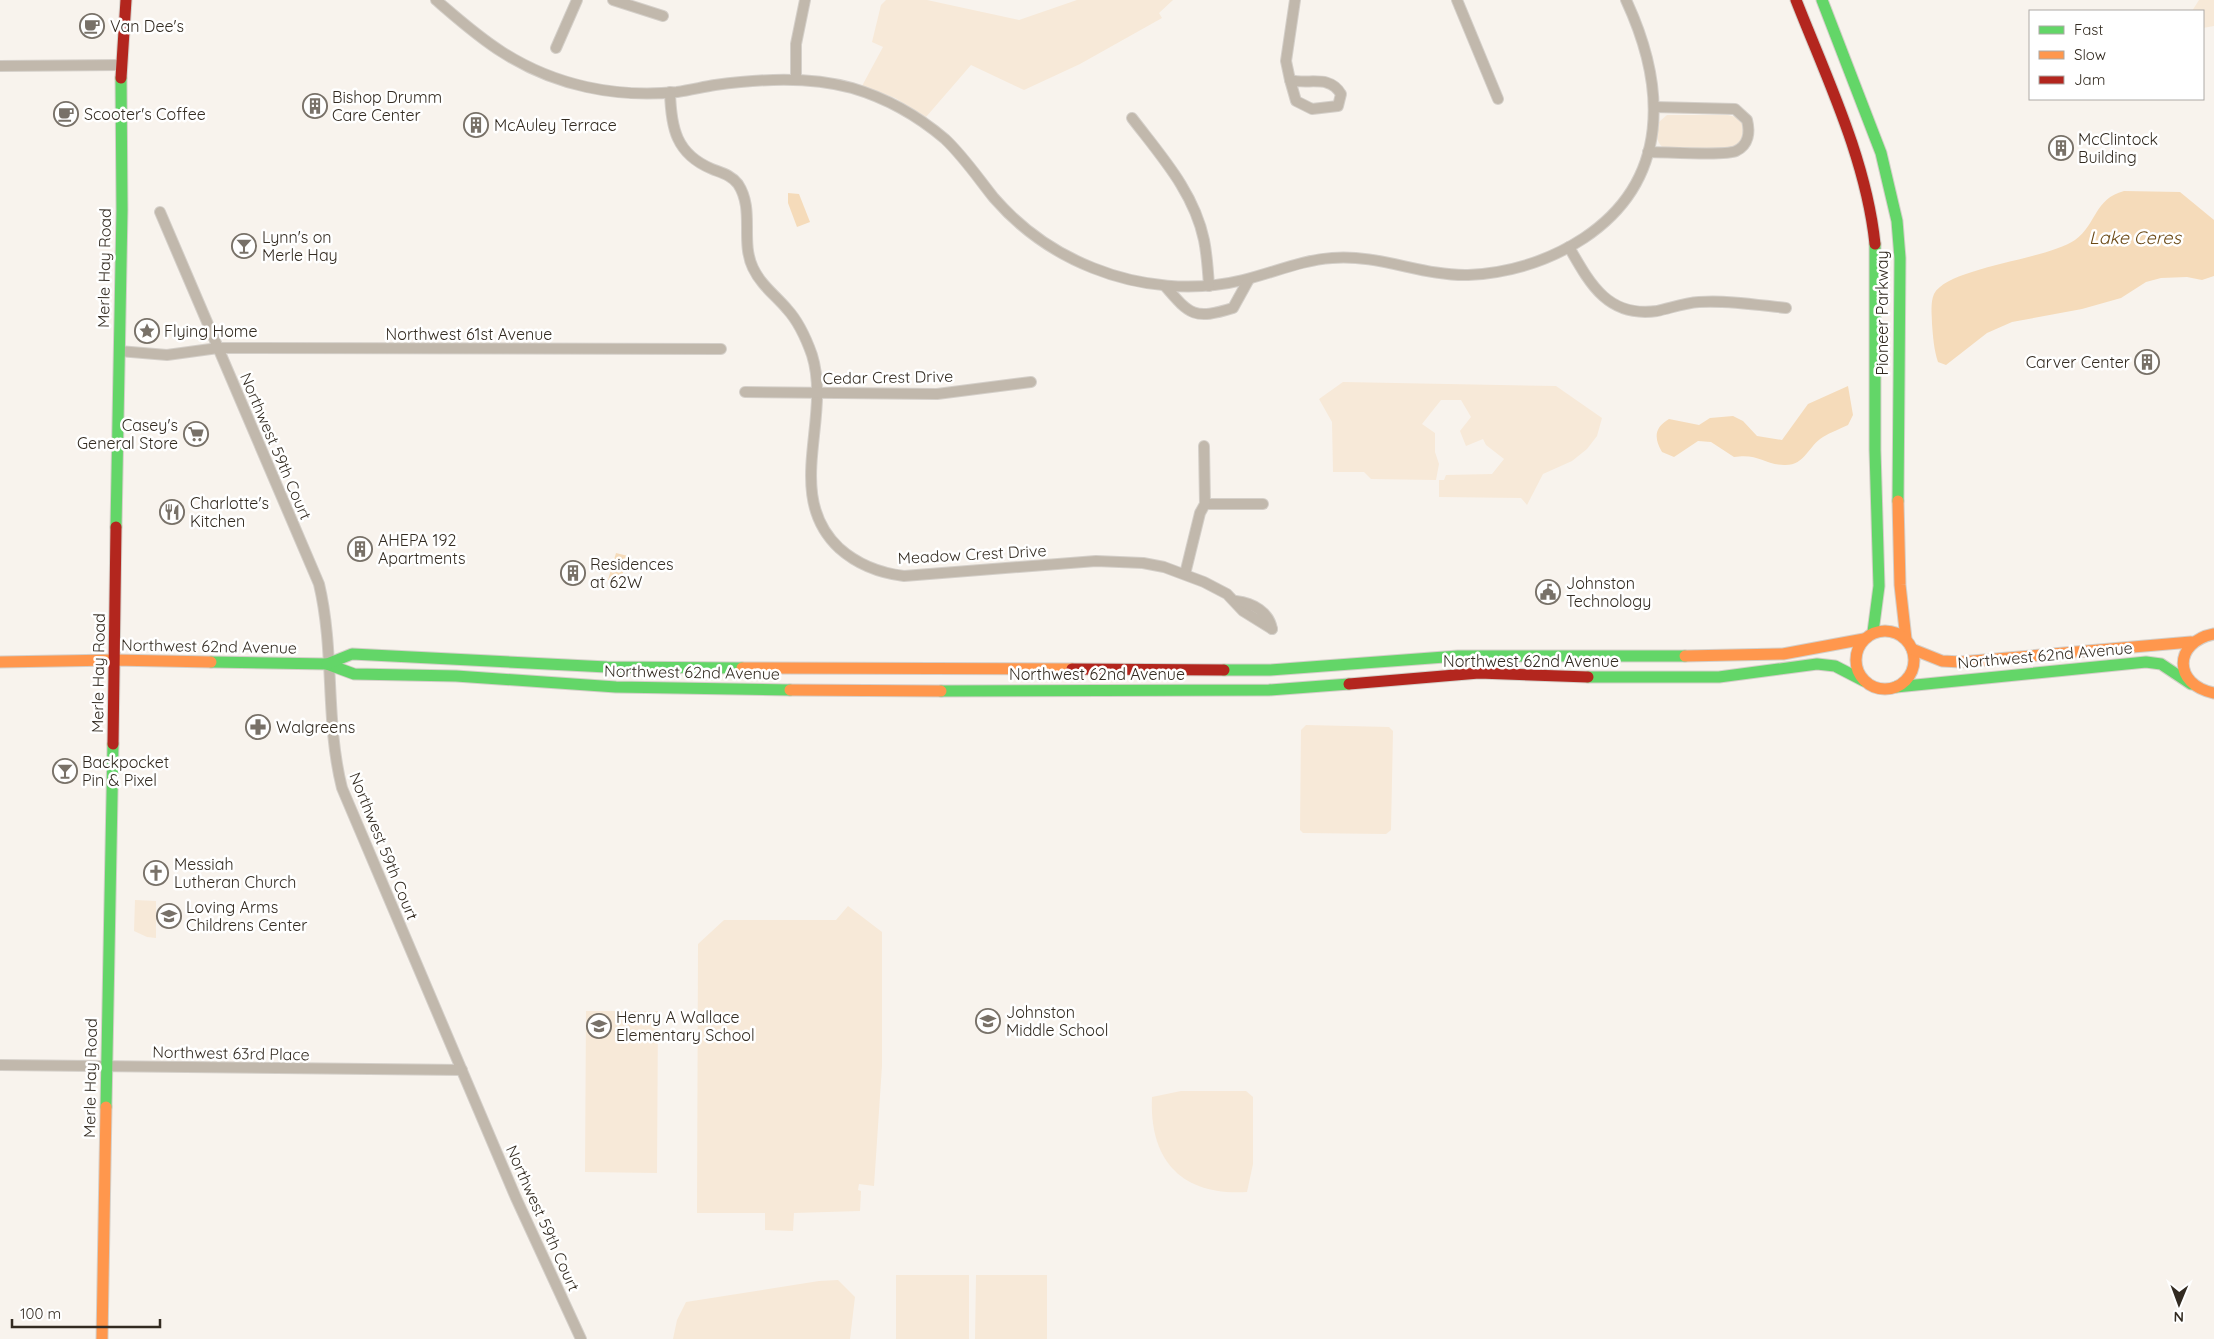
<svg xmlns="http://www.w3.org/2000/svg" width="2214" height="1339" font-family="Quicksand,sans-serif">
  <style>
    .green { fill: #f7e9d8 }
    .water { fill: #f5dbba }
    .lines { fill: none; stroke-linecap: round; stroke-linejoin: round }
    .street-casing { stroke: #d4cfc9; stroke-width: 12 }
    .fast-casing { stroke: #d4cfc9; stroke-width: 13 }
    .slow-casing { stroke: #d4cfc9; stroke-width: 13 }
    .jam-casing { stroke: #d4cfc9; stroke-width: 13 }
    .street { stroke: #c1b8ac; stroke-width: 10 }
    .fast { stroke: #63d668; stroke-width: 11 }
    .slow { stroke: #ff974d; stroke-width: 11 }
    .jam { stroke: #b3261e; stroke-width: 11 }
    .labels { text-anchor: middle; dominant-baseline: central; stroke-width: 5; stroke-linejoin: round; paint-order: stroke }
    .poi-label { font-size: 16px; fill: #332b21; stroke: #fff; text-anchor: start }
    .street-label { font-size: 16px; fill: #332b21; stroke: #fff }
    .water-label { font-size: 18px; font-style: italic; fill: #6b4915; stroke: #fff }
  </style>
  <rect width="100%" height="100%" fill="#f8f3ed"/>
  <g class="green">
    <polygon points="886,0 927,0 1019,20 1077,0 1173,0 1159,13 1162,18 1080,64 1024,90 971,65 926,117 895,98 862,86 883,47 872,42 881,5"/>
    <polygon points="2199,0 2214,0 2214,26 2203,28 2203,11 2192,11"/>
    <path d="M 1667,115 L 1728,115 L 1736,117 L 1742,123 L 1745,134 L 1739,145 L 1728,149 L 1664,148 C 1654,141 1658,132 1659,122 Z"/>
    <polygon points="1343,382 1556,386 1602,418 1597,436 1587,449 1572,461 1543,474 1527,505 1521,498 1439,497 1439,480 1444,480 1446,475 1492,474 1504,459 1486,445 1483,439 1466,446 1460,431 1471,417 1461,400 1441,400 1422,424 1435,433 1435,452 1439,464 1436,480 1371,479 1364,472 1333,472 1332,422 1319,399"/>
    <polygon points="1306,725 1389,727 1393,731 1391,830 1386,834 1303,833 1300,830 1301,730"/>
    <polygon points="135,900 156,901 156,938 147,937 134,931"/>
    <polygon points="848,906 882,932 882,1066 874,1186 859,1184 858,1190 861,1191 860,1211 794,1213 793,1231 765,1230 765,1213 697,1213 698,944 724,920 836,920"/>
    <polygon points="586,1011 658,1011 657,1173 585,1172"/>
    <path d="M 1181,1091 L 1246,1091 L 1253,1097 L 1253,1164 L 1247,1192 C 1182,1196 1149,1161 1152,1097 Z"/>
    <rect x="896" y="1275" width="73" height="64"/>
    <polygon points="976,1275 1047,1275 1047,1339 975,1339"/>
    <polygon points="838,1280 855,1297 850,1339 673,1339 677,1320 686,1302 819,1281"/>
  </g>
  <g class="water">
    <path d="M 2124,191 L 2180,192 L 2214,220 L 2214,276 L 2202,280 L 2187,277 L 2161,278 L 2146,282 L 2121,298 L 2082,309 L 2012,322 L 1987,333 L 1946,365 L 1938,362 C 1934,350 1933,337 1932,324 C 1932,316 1930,303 1934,294 C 1948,267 2046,260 2075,240 C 2097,224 2094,199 2124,191 Z"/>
    <polygon points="788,193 799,194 810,222 797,227 788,203"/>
    <path d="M 1848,386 L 1853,415 L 1848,425 C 1840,429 1831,432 1823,437 C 1808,446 1805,466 1784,465 C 1763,464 1758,453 1734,457 L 1711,442 L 1698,441 L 1674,457 L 1662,452 C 1654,438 1654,428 1669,419 L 1699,425 L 1710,418 L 1733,416 L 1743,421 L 1757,436 L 1782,440 L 1808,404 Z"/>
    <polygon points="616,553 628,556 620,583 608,580"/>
  </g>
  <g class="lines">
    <defs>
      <g id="street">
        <path d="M 436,0 C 457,18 478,37 502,52 C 555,86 616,98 677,92 C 690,90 703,87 715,85 C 760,79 808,76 852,88 C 886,98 918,116 945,139 C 964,157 978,178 994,198 C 1021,229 1055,253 1093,268 C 1140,287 1194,292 1243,280 C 1273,273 1301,260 1332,258 C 1379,254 1422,276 1468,275 C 1509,273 1549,261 1584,238 C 1671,180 1666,86 1626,0"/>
        <polyline points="613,0 663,16"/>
        <polyline points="1457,0 1498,99"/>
        <polyline points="556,48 577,0"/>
        <polyline points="0,66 121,65"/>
        <polyline points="796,79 796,44 805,0"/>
        <path d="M 1290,80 C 1309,85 1329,74 1341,94 L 1338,106 L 1312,109 L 1296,101 Z"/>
        <polyline points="1290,80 1286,61 1295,0"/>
        <path d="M 670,92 C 671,128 676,154 712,169 C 722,173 731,175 738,184 C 755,210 740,241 753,268 C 761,285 775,295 787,309 C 799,322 806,338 812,355 C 832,419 783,495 839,548 C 858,565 879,573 904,576 L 1096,561 L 1143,563 L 1164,567 L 1204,582 L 1227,594 L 1243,611 L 1272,629"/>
        <path d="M 1132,118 C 1161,156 1194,192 1204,240 C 1207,255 1208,270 1209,286"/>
        <path d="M 1648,152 C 1665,152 1725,156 1736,151 C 1749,145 1750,132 1747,120 L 1735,109 L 1654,107"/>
        <path d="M 160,212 L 319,584 C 335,651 325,721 342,788 L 516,1198 L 581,1339"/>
        <path d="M 1569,247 C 1590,284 1608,318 1657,311 C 1671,308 1684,303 1699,302 C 1727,300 1758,305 1786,308"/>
        <path d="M 1165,286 C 1190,315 1194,320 1233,308 L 1249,279"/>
        <polyline points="119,351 167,355 218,348 721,349"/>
        <polyline points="745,392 937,394 1031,382"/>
        <polyline points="1205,504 1263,504"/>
        <polyline points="1185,574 1200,513 1205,504 1204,446"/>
        <path d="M 1236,601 C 1253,603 1269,612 1272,629"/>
        <polyline points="0,1065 462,1070"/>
      </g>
      <g id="fast">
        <polyline points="1822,0 1881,153 1897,221 1900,258 1898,501"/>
        <polyline points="116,527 122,210 121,78"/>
        <polyline points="1873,632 1879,586 1875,450 1875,244"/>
        <polyline points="211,662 327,664 354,674 456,676 616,687 790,690"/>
        <polyline points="327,664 352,654 607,667 742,668"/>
        <polyline points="1224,670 1270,670 1458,656 1685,656"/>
        <polyline points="1588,677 1719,677 1817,664 1835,666 1864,681"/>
        <polyline points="1896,687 2146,662 2161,664 2191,684"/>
        <polyline points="941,691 1269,690 1349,684"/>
        <polyline points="106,1107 113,744"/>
      </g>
      <g id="slow">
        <polyline points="1898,501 1900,585 1906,639"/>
        <circle cx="1885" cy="660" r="29"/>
        <path d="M 2214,634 C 2173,642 2173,685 2214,693"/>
        <polyline points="1912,649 1942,661 1961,662 2191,642"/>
        <polyline points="1685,656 1783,654 1864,639"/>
        <polyline points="0,662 114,660 211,662"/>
        <polyline points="742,668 1072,669"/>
        <polyline points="790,690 941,691"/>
        <polyline points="102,1339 106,1107"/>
      </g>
      <g id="jam">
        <path d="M 1796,0 C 1827,79 1866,159 1875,244"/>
        <polyline points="121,78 126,0"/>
        <polyline points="1072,669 1224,670"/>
        <polyline points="1349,684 1479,673 1588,677"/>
        <polyline points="113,744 116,527"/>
      </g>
    </defs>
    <use href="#street" class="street-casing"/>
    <use href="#fast" class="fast-casing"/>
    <use href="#slow" class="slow-casing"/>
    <use href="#jam" class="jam-casing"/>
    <use href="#street" class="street"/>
    <use href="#fast" class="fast"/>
    <use href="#slow" class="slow"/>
    <use href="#jam" class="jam"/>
  </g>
  <defs>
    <symbol id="cafe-ring" viewBox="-11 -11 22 22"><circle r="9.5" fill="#fff" stroke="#787168" stroke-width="1.5"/><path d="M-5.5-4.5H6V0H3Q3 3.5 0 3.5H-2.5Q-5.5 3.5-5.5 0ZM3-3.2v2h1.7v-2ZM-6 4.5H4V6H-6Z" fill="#787168"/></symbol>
    <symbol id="building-ring" viewBox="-11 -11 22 22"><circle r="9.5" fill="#fff" stroke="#787168" stroke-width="1.5"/><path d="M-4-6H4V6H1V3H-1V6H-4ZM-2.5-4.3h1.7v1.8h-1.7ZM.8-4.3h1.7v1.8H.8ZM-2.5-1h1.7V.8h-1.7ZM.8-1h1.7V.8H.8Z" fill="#787168"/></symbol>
    <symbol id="bar-ring" viewBox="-11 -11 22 22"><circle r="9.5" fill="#fff" stroke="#787168" stroke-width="1.5"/><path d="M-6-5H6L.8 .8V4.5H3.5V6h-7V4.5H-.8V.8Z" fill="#787168"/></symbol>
    <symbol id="sight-ring" viewBox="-11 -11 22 22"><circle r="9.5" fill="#fff" stroke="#787168" stroke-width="1.5"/><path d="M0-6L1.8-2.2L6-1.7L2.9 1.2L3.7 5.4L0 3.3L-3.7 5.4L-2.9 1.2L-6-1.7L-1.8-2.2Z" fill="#787168"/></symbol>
    <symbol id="supermarket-ring" viewBox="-11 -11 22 22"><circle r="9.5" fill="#fff" stroke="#787168" stroke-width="1.5"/><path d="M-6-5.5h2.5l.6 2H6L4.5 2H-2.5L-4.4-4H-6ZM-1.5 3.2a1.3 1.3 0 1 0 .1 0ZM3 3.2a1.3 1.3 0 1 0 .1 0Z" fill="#787168"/></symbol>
    <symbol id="restaurant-ring" viewBox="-11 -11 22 22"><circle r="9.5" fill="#fff" stroke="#787168" stroke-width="1.5"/><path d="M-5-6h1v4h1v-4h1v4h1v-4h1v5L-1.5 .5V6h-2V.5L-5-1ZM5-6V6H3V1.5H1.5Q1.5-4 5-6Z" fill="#787168"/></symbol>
    <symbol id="civic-ring" viewBox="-11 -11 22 22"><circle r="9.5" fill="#fff" stroke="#787168" stroke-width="1.5"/><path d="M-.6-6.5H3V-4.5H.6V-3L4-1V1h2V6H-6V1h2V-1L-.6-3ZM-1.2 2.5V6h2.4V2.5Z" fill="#787168"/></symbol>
    <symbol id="pharmacy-ring" viewBox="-11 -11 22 22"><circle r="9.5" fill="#fff" stroke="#787168" stroke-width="1.5"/><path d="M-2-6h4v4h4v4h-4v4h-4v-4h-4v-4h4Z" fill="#787168"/></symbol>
    <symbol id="church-ring" viewBox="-11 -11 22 22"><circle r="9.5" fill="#fff" stroke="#787168" stroke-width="1.5"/><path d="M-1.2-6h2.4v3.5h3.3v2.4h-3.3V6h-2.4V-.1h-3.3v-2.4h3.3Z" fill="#787168"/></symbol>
    <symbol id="school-ring" viewBox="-11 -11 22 22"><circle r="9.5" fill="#fff" stroke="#787168" stroke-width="1.5"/><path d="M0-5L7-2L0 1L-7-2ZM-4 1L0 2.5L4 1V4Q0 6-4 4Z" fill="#787168"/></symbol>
  </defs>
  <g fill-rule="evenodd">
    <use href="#cafe-ring" x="78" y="12" width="28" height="28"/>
    <use href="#building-ring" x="301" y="92" width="28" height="28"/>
    <use href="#cafe-ring" x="52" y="100" width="28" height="28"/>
    <use href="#building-ring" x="462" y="111" width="28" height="28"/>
    <use href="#building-ring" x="2047" y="134" width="28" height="28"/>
    <use href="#bar-ring" x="230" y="232" width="28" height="28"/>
    <use href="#sight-ring" x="133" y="317" width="28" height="28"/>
    <use href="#building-ring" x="2133" y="348" width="28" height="28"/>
    <use href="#supermarket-ring" x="182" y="420" width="28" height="28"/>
    <use href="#restaurant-ring" x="158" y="498" width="28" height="28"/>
    <use href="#building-ring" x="346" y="535" width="28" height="28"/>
    <use href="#building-ring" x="559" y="559" width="28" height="28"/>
    <use href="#civic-ring" x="1534" y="578" width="28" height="28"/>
    <use href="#pharmacy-ring" x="244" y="713" width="28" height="28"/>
    <use href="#bar-ring" x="51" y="757" width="28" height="28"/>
    <use href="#church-ring" x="142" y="859" width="28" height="28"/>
    <use href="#school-ring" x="155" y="902" width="28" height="28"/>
    <use href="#school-ring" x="974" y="1007" width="28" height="28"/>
    <use href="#school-ring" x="585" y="1012" width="28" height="28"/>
  </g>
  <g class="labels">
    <g class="poi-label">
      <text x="110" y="26">Van Dee's</text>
      <text x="332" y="97">Bishop Drumm<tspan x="332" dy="18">Care Center</tspan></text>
      <text x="84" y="114">Scooter's Coffee</text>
      <text x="494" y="125">McAuley Terrace</text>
      <text x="2078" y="139">McClintock<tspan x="2078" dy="18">Building</tspan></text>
      <text x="262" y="237">Lynn's on<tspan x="262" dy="18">Merle Hay</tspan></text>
      <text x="164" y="331">Flying Home</text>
      <text x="2130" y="362" text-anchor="end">Carver Center</text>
      <text x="178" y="425" text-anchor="end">Casey's<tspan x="178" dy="18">General Store</tspan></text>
      <text x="190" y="503">Charlotte's<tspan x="190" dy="18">Kitchen</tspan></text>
      <text x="378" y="540">AHEPA 192<tspan x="378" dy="18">Apartments</tspan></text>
      <text x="590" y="564">Residences<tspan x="590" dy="18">at 62W</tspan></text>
      <text x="1566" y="583">Johnston<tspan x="1566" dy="18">Technology</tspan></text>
      <text x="276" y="727">Walgreens</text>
      <text x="82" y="762">Backpocket<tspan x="82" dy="18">Pin &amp; Pixel</tspan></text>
      <text x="174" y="864">Messiah<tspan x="174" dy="18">Lutheran Church</tspan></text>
      <text x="186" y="907">Loving Arms<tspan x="186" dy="18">Childrens Center</tspan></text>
      <text x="1006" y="1012">Johnston<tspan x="1006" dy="18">Middle School</tspan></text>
      <text x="616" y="1017">Henry A Wallace<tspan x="616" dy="18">Elementary School</tspan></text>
    </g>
    <g class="street-label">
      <text transform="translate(104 268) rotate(-89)">Merle Hay Road</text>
      <text transform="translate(1882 313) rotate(-90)">Pioneer Parkway</text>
      <text x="469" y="334">Northwest 61st Avenue</text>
      <text transform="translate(888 377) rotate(-1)">Cedar Crest Drive</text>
      <text transform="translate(276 446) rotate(67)">Northwest 59th Court</text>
      <text transform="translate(972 554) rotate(-3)">Meadow Crest Drive</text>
      <text transform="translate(209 646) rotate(1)">Northwest 62nd Avenue</text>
      <text transform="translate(2045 655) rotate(-5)">Northwest 62nd Avenue</text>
      <text x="1531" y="661">Northwest 62nd Avenue</text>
      <text transform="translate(692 672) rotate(1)">Northwest 62nd Avenue</text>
      <text transform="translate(98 673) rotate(-89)">Merle Hay Road</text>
      <text x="1097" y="674">Northwest 62nd Avenue</text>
      <text transform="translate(384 846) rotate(68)">Northwest 59th Court</text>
      <text transform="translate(231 1053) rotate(1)">Northwest 63rd Place</text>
      <text transform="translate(90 1078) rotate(-89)">Merle Hay Road</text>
      <text transform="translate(543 1218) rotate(66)">Northwest 59th Court</text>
    </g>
    <g class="water-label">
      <text x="2135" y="237">Lake Ceres</text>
    </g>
  </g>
  <rect x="2029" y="10" width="175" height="90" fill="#ffffff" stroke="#adaaa6"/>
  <rect x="2039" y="26" width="25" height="8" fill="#63d668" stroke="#adaaa6"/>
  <text x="2074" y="35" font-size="15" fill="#332b21">Fast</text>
  <rect x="2039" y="51" width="25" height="8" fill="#ff974d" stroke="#adaaa6"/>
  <text x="2074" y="60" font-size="15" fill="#332b21">Slow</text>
  <rect x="2039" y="76" width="25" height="8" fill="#b3261e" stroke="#adaaa6"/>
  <text x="2074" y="85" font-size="15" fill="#332b21">Jam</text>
  <g transform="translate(2179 1304) rotate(181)" stroke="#ffffff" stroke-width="4" paint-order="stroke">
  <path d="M0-4L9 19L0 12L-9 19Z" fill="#332b21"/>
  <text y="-8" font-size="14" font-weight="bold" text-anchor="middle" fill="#332b21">N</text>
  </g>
  <path d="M12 1319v8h148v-8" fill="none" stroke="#332b21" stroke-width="2.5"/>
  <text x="20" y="1319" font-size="15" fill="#332b21" stroke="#ffffff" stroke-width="4" paint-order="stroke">100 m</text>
</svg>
